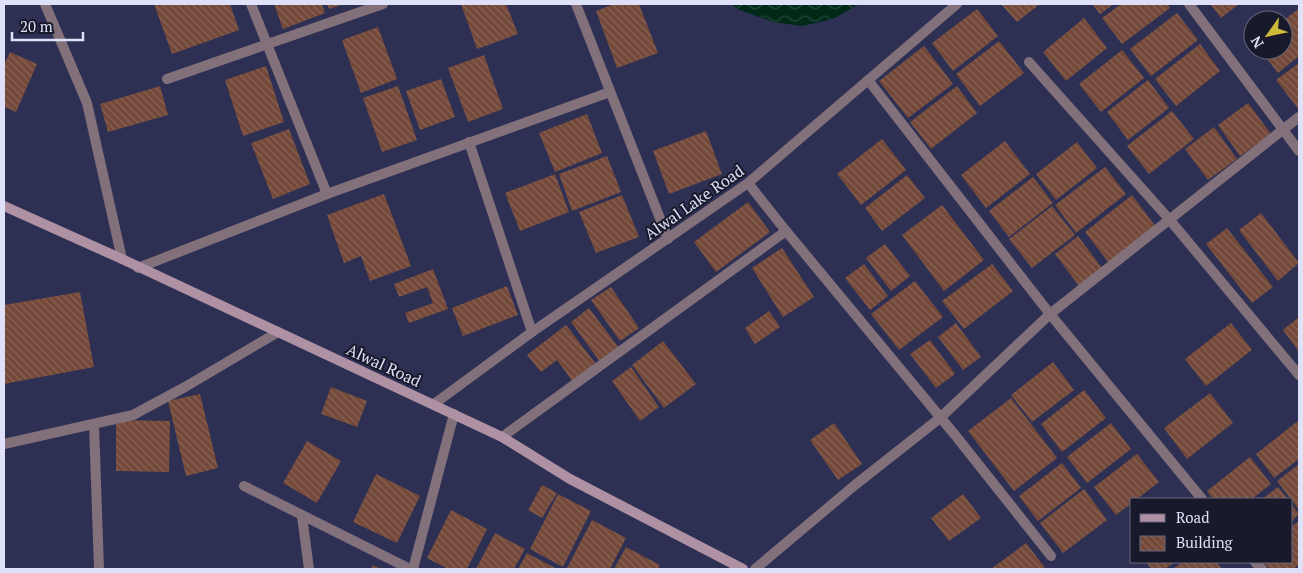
<svg xmlns="http://www.w3.org/2000/svg" width="1303" height="573" font-family="'PT Serif',serif">
  <style>
    .water { fill: url(#water-waves) }
    .building { fill: url(#building-back-hatch) }
    .lines { fill: none; stroke-linecap: round; stroke-linejoin: round }
    .minor { stroke: #82707b; stroke-width: 10 }
    .secondary { stroke: #af91a4; stroke-width: 10 }
    .labels { text-anchor: middle; dominant-baseline: central; stroke-width: 4; stroke-linejoin: round; paint-order: stroke }
    .street-label { font-size: 16px; fill: #dee1f8; stroke: #18192a }
  </style>
  <defs>
    <pattern id="water-waves" width="16" height="10" patternUnits="userSpaceOnUse" patternTransform="scale(1.25)"><rect width="16" height="10" fill="#002918"/><path d="M0 5q4-4 8 0t8 0" fill="none" stroke="#25483a"/></pattern>
    <pattern id="building-back-hatch" width="6" height="6" patternUnits="userSpaceOnUse" patternTransform="scale(1.25)"><rect width="6" height="6" fill="#744939"/><path d="M-1 5l2 2M0 0l6 6M5-1l2 2" fill="none" stroke="#876356"/></pattern>
  </defs>
  <rect width="100%" height="100%" fill="#2d2f53"/>
  <polygon class="water" points="732,4 859,4 833,19 802,26 773,22 737,9"/>
  <g class="building">
    <polygon points="154,4 230,4 239,30 172,54"/>
    <polygon points="274,4 322,4 325,13 283,29"/>
    <polygon points="327,4 344,4 329,9"/>
    <polygon points="461,4 506,4 518,34 477,49"/>
    <polygon points="614,4 639,4 658,53 617,68 596,11"/>
    <polygon points="1001,4 1040,4 1017,22"/>
    <polygon points="1092,4 1114,4 1100,14"/>
    <polygon points="1121,4 1167,4 1170,8 1122,44 1102,18"/>
    <polygon points="1210,4 1239,4 1221,18"/>
    <polygon points="977,9 998,36 953,71 932,43"/>
    <polygon points="1298,9 1299,12 1299,56 1278,73 1260,50 1283,50 1283,21"/>
    <polygon points="1177,13 1198,40 1151,76 1130,49"/>
    <polygon points="1084,18 1107,48 1066,81 1043,52"/>
    <polygon points="378,27 397,79 361,93 342,40"/>
    <polygon points="999,41 1024,73 980,106 956,74"/>
    <polygon points="1200,44 1220,71 1176,106 1155,79"/>
    <polygon points="924,46 953,84 908,118 879,81"/>
    <polygon points="1122,50 1144,78 1101,112 1079,84"/>
    <polygon points="10,52 37,64 16,112 4,107 4,65"/>
    <polygon points="484,55 503,109 468,122 448,68"/>
    <polygon points="1299,63 1299,110 1276,80"/>
    <polygon points="266,66 284,122 243,136 225,80"/>
    <polygon points="441,79 455,117 420,130 406,91"/>
    <polygon points="1148,80 1169,108 1128,140 1107,112"/>
    <polygon points="160,86 168,115 108,132 100,104"/>
    <polygon points="398,86 417,140 382,152 363,98"/>
    <polygon points="957,86 977,113 931,149 910,122"/>
    <polygon points="1248,103 1271,134 1240,156 1218,125"/>
    <polygon points="1172,111 1194,139 1149,174 1127,146"/>
    <polygon points="587,114 602,153 555,172 539,133"/>
    <polygon points="1214,127 1237,159 1208,180 1185,149"/>
    <polygon points="289,129 310,184 273,199 251,143"/>
    <polygon points="706,131 722,174 669,194 653,151"/>
    <polygon points="882,139 906,170 861,205 837,174"/>
    <polygon points="1005,141 1030,174 986,208 961,175"/>
    <polygon points="1077,142 1097,168 1056,200 1036,174"/>
    <polygon points="607,156 621,192 572,211 559,174"/>
    <polygon points="1105,167 1126,194 1076,233 1055,205"/>
    <polygon points="555,174 569,212 520,231 505,193"/>
    <polygon points="907,175 925,198 882,231 865,208"/>
    <polygon points="1033,177 1053,203 1009,237 989,211"/>
    <polygon points="384,194 411,266 370,281 361,256 344,263 327,215"/>
    <polygon points="622,195 639,237 596,253 579,212"/>
    <polygon points="1132,195 1156,227 1109,263 1085,232"/>
    <polygon points="748,202 770,232 716,272 694,242"/>
    <polygon points="942,205 984,260 944,291 902,235"/>
    <polygon points="1052,206 1075,235 1032,268 1009,239"/>
    <polygon points="1261,213 1299,263 1278,281 1239,230"/>
    <polygon points="1227,228 1273,287 1252,303 1206,244"/>
    <polygon points="1078,236 1102,268 1079,286 1055,254"/>
    <polygon points="885,244 910,276 891,291 866,258"/>
    <polygon points="782,248 814,297 783,317 752,268"/>
    <polygon points="864,264 888,296 870,310 845,278"/>
    <polygon points="992,264 1013,291 964,329 942,301"/>
    <polygon points="433,269 448,309 409,323 405,313 433,303 427,287 399,297 394,284"/>
    <polygon points="915,281 943,317 899,350 871,314"/>
    <polygon points="507,286 518,315 463,336 452,308"/>
    <polygon points="611,287 639,328 620,341 591,300"/>
    <polygon points="80,292 94,367 4,384 4,305"/>
    <polygon points="589,308 619,348 600,362 571,322"/>
    <polygon points="769,311 780,327 755,344 745,328"/>
    <polygon points="1299,317 1299,352 1283,330"/>
    <polygon points="956,323 981,357 963,370 938,337"/>
    <polygon points="1231,323 1252,350 1206,386 1185,359"/>
    <polygon points="566,325 596,364 573,382 557,360 541,372 527,355"/>
    <polygon points="930,340 955,374 936,388 910,354"/>
    <polygon points="663,341 696,384 664,408 632,365"/>
    <polygon points="1053,362 1074,390 1032,422 1011,395"/>
    <polygon points="631,367 659,407 640,421 612,381"/>
    <polygon points="331,387 367,401 357,427 321,414"/>
    <polygon points="1084,390 1106,418 1062,452 1041,424"/>
    <polygon points="1210,393 1233,423 1187,459 1164,428"/>
    <polygon points="200,394 218,468 186,476 168,401"/>
    <polygon points="1011,398 1057,458 1014,491 968,431"/>
    <polygon points="116,420 170,421 169,472 116,471"/>
    <polygon points="1299,420 1299,459 1274,478 1256,454"/>
    <polygon points="834,423 862,464 838,480 810,440"/>
    <polygon points="1111,423 1131,449 1087,483 1067,457"/>
    <polygon points="307,441 341,461 317,503 283,483"/>
    <polygon points="1137,454 1159,482 1137,499 1132,499 1132,503 1116,515 1094,487"/>
    <polygon points="1250,457 1271,484 1252,499 1213,499 1207,491"/>
    <polygon points="1062,463 1081,488 1038,521 1019,496"/>
    <polygon points="1299,464 1299,510 1277,481"/>
    <polygon points="376,474 420,496 397,543 353,522"/>
    <polygon points="542,485 557,493 542,518 528,510"/>
    <polygon points="1278,487 1288,499 1262,499"/>
    <polygon points="1084,489 1107,520 1063,553 1040,523"/>
    <polygon points="558,494 591,511 563,567 530,549"/>
    <polygon points="963,494 981,518 949,541 931,518"/>
    <polygon points="1292,505 1299,514 1292,521"/>
    <polygon points="451,510 487,529 467,569 448,569 427,558"/>
    <polygon points="592,520 626,538 610,569 569,569 567,568"/>
    <polygon points="1299,521 1299,565 1293,569 1269,569 1263,562 1292,562 1292,526"/>
    <polygon points="495,533 525,549 514,569 476,569"/>
    <polygon points="1026,543 1046,569 991,569"/>
    <polygon points="626,547 660,565 658,569 614,569"/>
    <polygon points="527,553 557,569 518,569"/>
    <polygon points="1146,562 1175,562 1165,569 1151,569"/>
    <polygon points="1182,562 1216,562 1222,569 1173,569"/>
    <polygon points="373,565 382,569 371,569"/>
  </g>
  <g class="lines">
    <g class="minor">
      <polyline points="45,4 87,103 122,259"/>
      <polyline points="251,4 327,194"/>
      <polyline points="576,4 668,239"/>
      <polyline points="1189,4 1299,151"/>
      <polyline points="1029,62 1169,219 1299,375"/>
      <polyline points="167,79 383,4"/>
      <polyline points="868,80 1050,314 1202,499"/>
      <polyline points="469,142 532,332"/>
      <polyline points="748,183 786,231 955,435 1051,556"/>
      <polyline points="138,268 327,194 610,92"/>
      <polyline points="434,404 532,332 748,183 957,4"/>
      <polyline points="94,424 99,569"/>
      <polyline points="502,437 786,231"/>
      <polyline points="4,444 133,415 185,387 278,332"/>
      <polyline points="244,486 410,569"/>
      <polyline points="302,516 309,569"/>
      <polyline points="1255,562 1262,569"/>
      <polyline points="413,569 454,414"/>
      <polyline points="755,569 855,485 940,418 1050,314 1299,117"/>
    </g>
    <polyline class="secondary" points="4,206 122,259 502,437 570,479 743,569"/>
  </g>
  <g class="labels">
    <g class="street-label">
      <text transform="translate(694 202) rotate(-35)">Alwal Lake Road</text>
      <text transform="translate(384 365) rotate(25)">Alwal Road</text>
    </g>
  </g>
  <rect width="1303" height="573" fill="none" stroke="#dee1f8" stroke-width="10"/>
  <rect x="1130" y="498" width="162" height="65" fill="#18192a" stroke="#67697c"/>
  <rect x="1140" y="514" width="25" height="8" fill="#af91a4" stroke="#67697c"/>
  <text x="1176" y="523" font-size="15" fill="#dee1f8">Road</text>
  <rect x="1140" y="536" width="25" height="15" fill="url(#building-back-hatch)" stroke="#67697c"/>
  <text x="1176" y="548" font-size="15" fill="#dee1f8">Building</text>
  <g transform="translate(1268 35) rotate(237)"><circle r="24" fill="#18192a" stroke="#67697c"/>
  <path d="M0-4L9 19L0 12L-9 19Z" fill="#cdb938"/>
  <text y="-8" font-size="14" font-weight="bold" text-anchor="middle" fill="#dee1f8">N</text>
  </g>
  <path d="M12 32v8h71v-8" fill="none" stroke="#dee1f8" stroke-width="2.5"/>
  <text x="20" y="32" font-size="15" fill="#dee1f8" stroke="#18192a" stroke-width="4" paint-order="stroke">20 m</text>
</svg>
